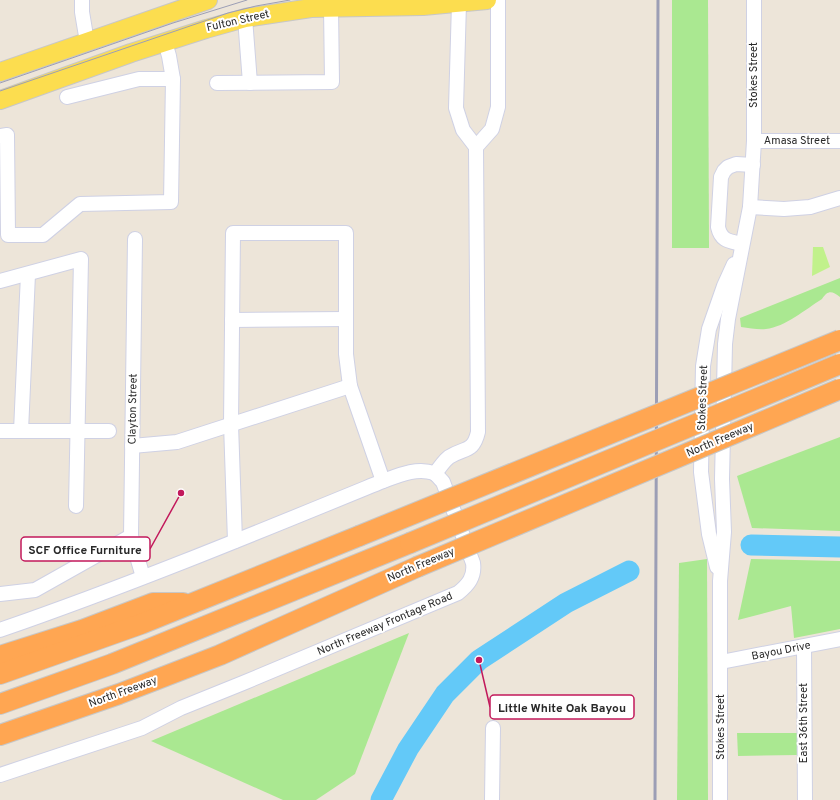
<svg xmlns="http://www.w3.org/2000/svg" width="840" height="800" font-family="Overpass,sans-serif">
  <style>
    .green { fill: #aae891 }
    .pitch { fill: #c1f18b }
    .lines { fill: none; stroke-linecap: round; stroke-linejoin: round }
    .river { stroke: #63c9f8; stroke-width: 21 }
    .minor-casing { stroke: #cfd1e4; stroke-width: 16 }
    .major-casing { stroke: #c7c7c7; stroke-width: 20 }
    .highway-casing { stroke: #c7c7c7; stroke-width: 22 }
    .minor { stroke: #fff; stroke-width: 14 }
    .major { stroke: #fcdd4f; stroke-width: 18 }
    .highway { stroke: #ffa652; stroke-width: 20 }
    .tram { stroke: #9c9eb5; stroke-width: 1 }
    .rail { stroke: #9c9eb5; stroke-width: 3 }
    .highway-bridge-casing { stroke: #c7c7c7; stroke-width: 22; stroke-linecap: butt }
    .highway-bridge { stroke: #ffa652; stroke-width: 20 }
    .labels { text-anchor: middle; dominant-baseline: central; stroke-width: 4; stroke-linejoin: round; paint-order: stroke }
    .street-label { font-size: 11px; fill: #292929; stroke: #fff }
    .leader { fill: none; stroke: #c2185b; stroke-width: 1.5 }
    .callout-dot { fill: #c2185b; stroke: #fff; stroke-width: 1.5 }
    .callout { fill: #fff; stroke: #c2185b; stroke-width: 1.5 }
    .callout-label { font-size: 12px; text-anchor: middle; font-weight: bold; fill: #292929 }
  </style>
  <rect width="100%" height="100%" fill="#ede5d9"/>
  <g class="green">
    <polygon points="672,0 708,0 709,248 672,248"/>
    <path d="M 840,278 L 840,297 C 832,291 828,290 822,299 C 806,309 785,327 766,329 C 758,330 750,328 741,327 L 740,318 Z"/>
    <polygon points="840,437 840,531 752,528 737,476"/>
    <polygon points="707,559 708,800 677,800 679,563"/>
    <polygon points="751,559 840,561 840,629 794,638 791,606 738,620"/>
    <polygon points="409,633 355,774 316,800 283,800 151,741"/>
    <polygon points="737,733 797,733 797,755 738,756"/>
  </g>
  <polygon class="pitch" points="813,247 823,247 830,267 812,276"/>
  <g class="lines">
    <g class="river">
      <polyline points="751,545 840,547"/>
      <polyline points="381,800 408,749 445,694 479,660 566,603 629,571"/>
    </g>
    <defs>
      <g id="minor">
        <polyline points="82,0 82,12 87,42"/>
        <polyline points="245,18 250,83"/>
        <polyline points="217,83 332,82 331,7"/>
        <polyline points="67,97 139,79 173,79"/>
        <polyline points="0,136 7,135 8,235 43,235 80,204 171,202 173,79 169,56 165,42"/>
        <polyline points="754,141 840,141"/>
        <polyline points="476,147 492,129 498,107 498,0"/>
        <polyline points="750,207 784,209 810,207 840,198"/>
        <polyline points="135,239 131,536 143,577"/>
        <path d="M 742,244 C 729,241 721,241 718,227 L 721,177 L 724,171 L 728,167 L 736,164 L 753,165"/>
        <polyline points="0,281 81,259 76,506"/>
        <polyline points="232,320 346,319"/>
        <polyline points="0,431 109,431"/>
        <polyline points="21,431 28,274"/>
        <polyline points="132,446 177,442 350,386"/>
        <path d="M 435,474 C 439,468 444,461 449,457 C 465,447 473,453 478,432 L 476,147 L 463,130 L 456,108 L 459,3"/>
        <polyline points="235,541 231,424 233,233 346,233 346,354 350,386 383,481"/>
        <polyline points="717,567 709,534 701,472 703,366 709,329 724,286 734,264"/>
        <polyline points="0,594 35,590 131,536"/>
        <path d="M 0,630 C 130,585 256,533 383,481 C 399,475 417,467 434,473 C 437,475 440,479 443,482 L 473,563 C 475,577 468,585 458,593 L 243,683 L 181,708 L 142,728 L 0,775"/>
        <polyline points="804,647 805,800"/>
        <polyline points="721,662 840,639"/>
        <polyline points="492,800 493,728"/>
        <polyline points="720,800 720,581 724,532 722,479 725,344 728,319 750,207 754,141 754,0"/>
      </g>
      <g id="major">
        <polyline points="0,72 208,0"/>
        <polyline points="0,100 131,53 206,29 245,18 311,8 423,6 487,0"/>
      </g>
      <g id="highway">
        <polyline points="0,656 82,630 153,603 183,603"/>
        <polyline points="0,674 141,624 359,536"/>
        <polyline points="0,704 112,664 410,543"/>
        <polyline points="0,735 119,694 220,655 417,567"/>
      </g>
    </defs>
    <use href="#minor" class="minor-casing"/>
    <use href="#major" class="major-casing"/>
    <use href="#highway" class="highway-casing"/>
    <use href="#minor" class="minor"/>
    <use href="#major" class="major"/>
    <use href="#highway" class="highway"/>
    <g class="tram">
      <polyline points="0,83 173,23 247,0"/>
      <polyline points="0,91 228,13 256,6 290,0"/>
    </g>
    <polyline class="rail" points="655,800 658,0"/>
    <defs>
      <g id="highway-bridge">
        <polyline points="359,536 840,340"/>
        <polyline points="410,543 840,364"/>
        <polyline points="417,567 840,389"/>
      </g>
    </defs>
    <use href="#highway-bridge" class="highway-bridge-casing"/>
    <use href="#highway-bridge" class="highway-bridge"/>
  </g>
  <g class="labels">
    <g class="street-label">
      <text transform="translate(238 21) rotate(-13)">Fulton Street</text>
      <text transform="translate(754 75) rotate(-90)">Stokes Street</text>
      <text x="797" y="141">Amasa Street</text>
      <text transform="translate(703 398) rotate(-88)">Stokes Street</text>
      <text transform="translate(133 409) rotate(-89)">Clayton Street</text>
      <text transform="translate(720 440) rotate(-23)">North Freeway</text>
      <text transform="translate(421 565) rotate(-23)">North Freeway</text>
      <text transform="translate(385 624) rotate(-23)">North Freeway Frontage Road</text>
      <text transform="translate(781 651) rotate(-11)">Bayou Drive</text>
      <text transform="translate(123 692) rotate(-20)">North Freeway</text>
      <text transform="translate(804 723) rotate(-90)">East 36th Street</text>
      <text transform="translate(721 727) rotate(-90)">Stokes Street</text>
    </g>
  </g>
  <path class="leader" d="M181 493L150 549M479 660L490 707"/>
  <g class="callout-dot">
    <circle cx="181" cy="493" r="4"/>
    <circle cx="479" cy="660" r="4"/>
  </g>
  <g class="callout">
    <rect x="21" y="537" width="129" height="24" rx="4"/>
    <rect x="490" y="695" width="144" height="24" rx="4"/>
  </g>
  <g class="callout-label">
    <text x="85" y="554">SCF Office Furniture</text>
    <text x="562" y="712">Little White Oak Bayou</text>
  </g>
</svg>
